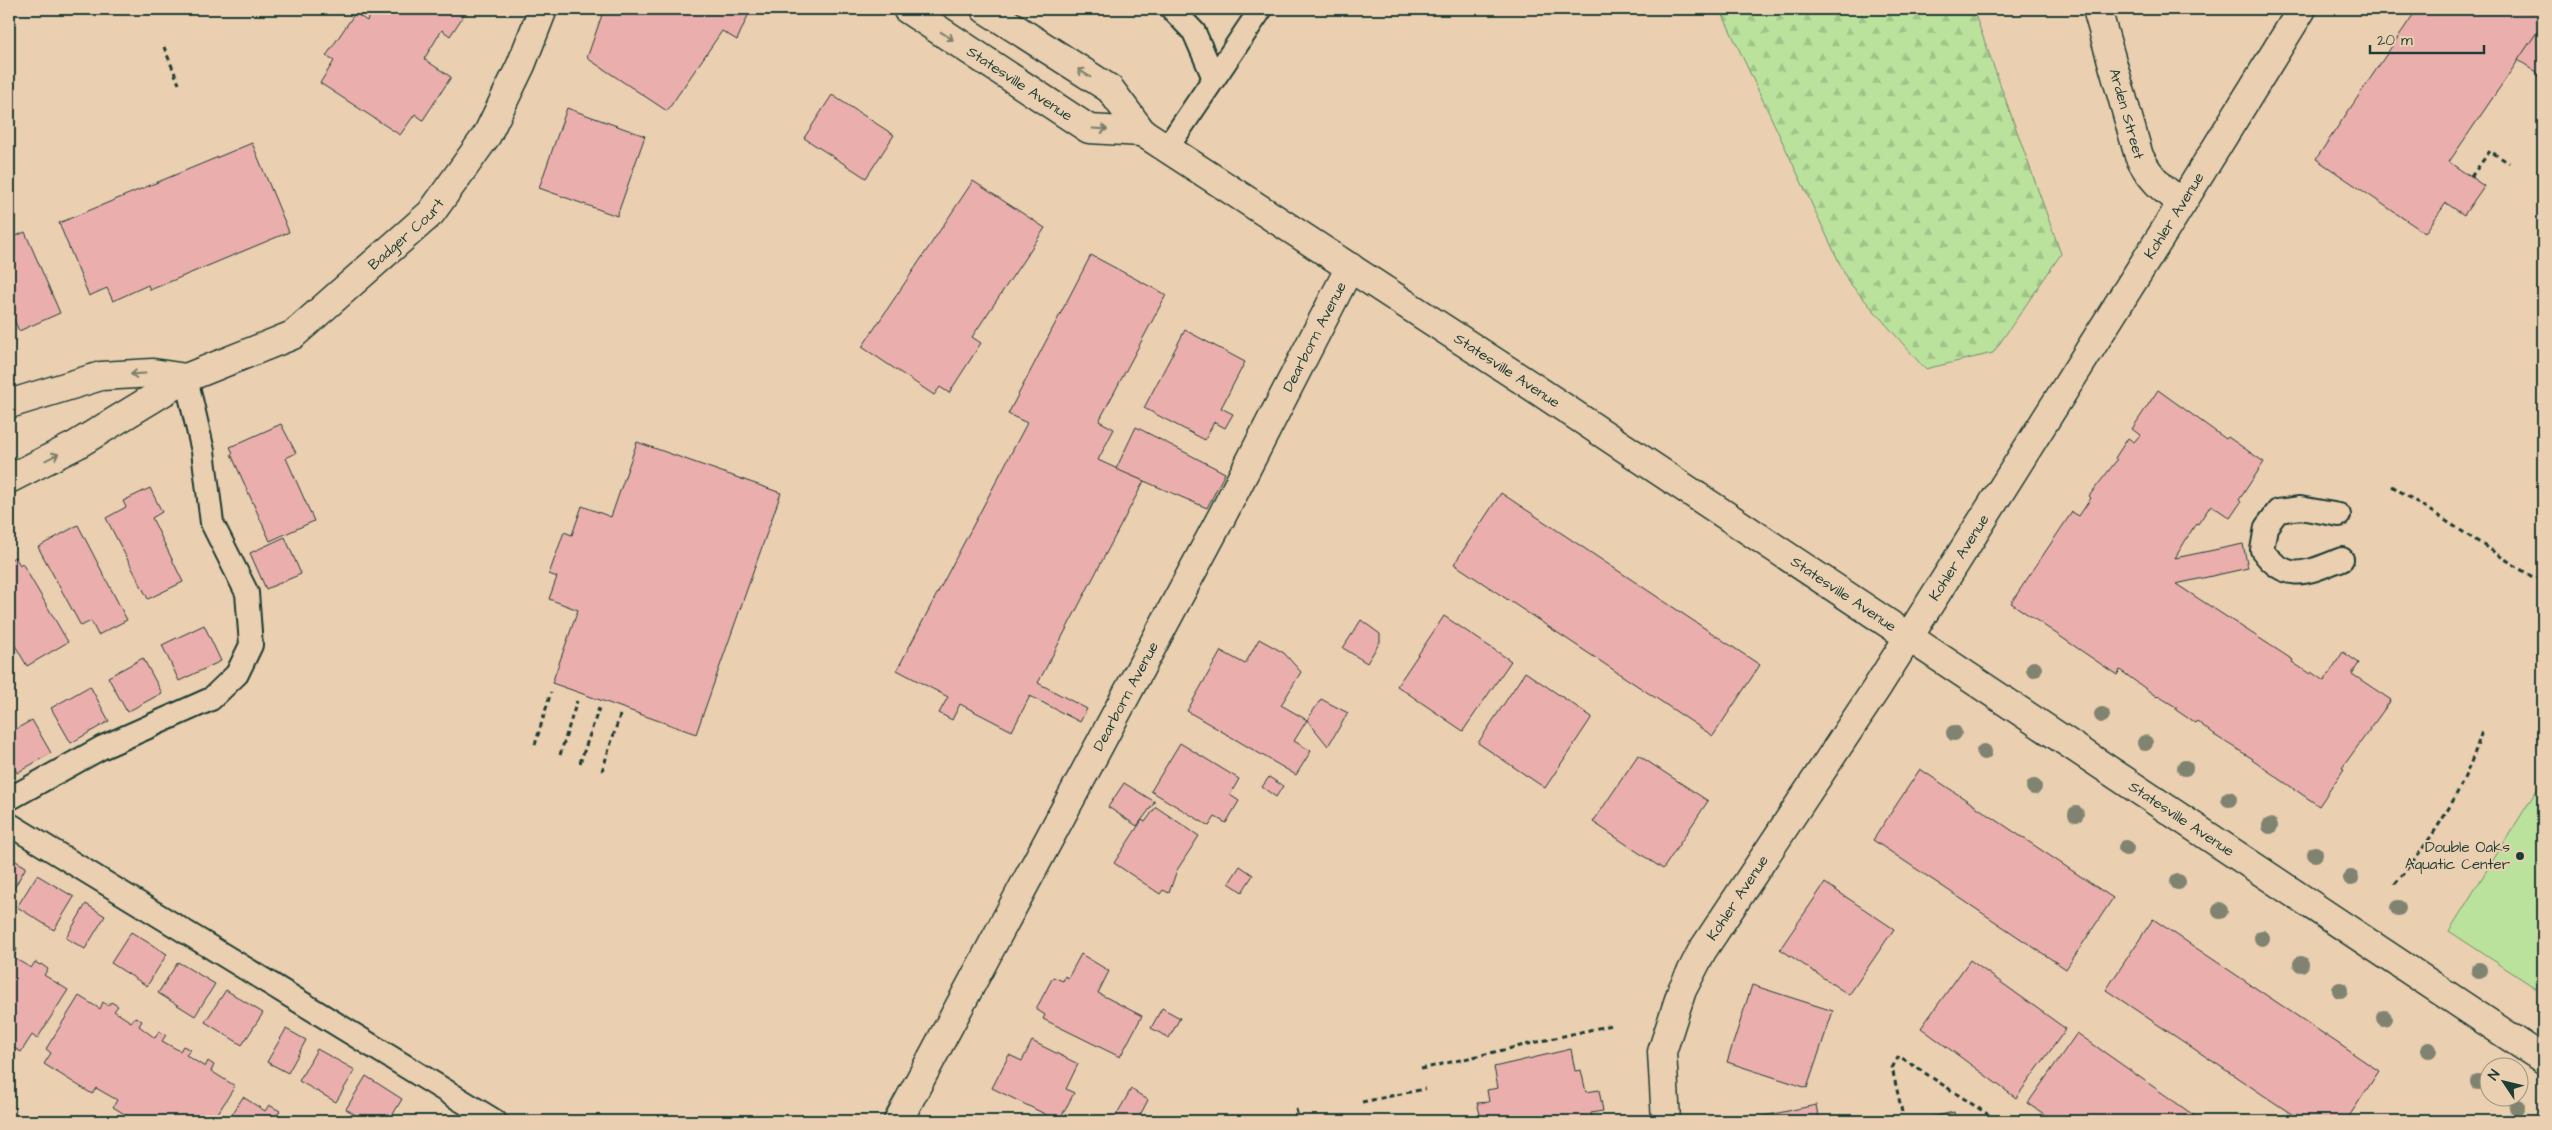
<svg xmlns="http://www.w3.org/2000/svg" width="2552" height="1130" font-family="'Architects Daughter',sans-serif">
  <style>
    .forest { fill: url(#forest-firs); stroke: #6d9068 }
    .pitch { fill: #bbe29d; stroke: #6d9068 }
    .building { fill: #eaaead; stroke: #1f3d34 }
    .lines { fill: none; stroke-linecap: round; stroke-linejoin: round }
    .lane-casing { stroke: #1f3d34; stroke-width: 26 }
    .street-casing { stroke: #1f3d34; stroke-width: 31 }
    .secondary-casing { stroke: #1f3d34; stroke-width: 31 }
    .path { stroke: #1f3d34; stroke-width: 3; stroke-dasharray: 5 4; stroke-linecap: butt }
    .lane { stroke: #eacfb1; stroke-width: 22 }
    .street { stroke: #eacfb1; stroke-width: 28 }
    .secondary { stroke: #eacfb1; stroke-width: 28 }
    .tree { fill: #7f836f }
    .oneway { stroke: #7a7f6c }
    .poi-dot { fill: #1f3d34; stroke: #eacfb1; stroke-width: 2 }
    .labels { text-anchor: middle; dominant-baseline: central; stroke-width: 4; stroke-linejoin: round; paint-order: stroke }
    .street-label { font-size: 15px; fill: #1f3d34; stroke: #eacfb1 }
    .poi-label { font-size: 15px; fill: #1f3d34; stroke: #eacfb1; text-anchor: end }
  </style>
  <defs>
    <pattern id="forest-firs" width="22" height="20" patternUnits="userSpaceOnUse" patternTransform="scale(1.25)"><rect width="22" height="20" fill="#bbe29d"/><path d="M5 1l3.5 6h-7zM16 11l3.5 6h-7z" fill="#a0c388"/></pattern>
  </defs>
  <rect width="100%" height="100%" fill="#eacfb1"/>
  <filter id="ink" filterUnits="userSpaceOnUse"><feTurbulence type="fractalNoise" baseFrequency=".02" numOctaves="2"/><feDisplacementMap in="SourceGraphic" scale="10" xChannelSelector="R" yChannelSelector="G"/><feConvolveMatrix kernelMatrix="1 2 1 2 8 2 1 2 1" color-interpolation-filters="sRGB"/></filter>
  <g filter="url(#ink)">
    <polygon class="forest" points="1720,9 1973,9 2061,254 1993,353 1925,369 1848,281"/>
    <polygon class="pitch" points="2543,780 2543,993 2449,931"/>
    <g class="building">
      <polygon points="372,9 468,9 450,36 442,30 424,59 451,77 423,120 415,114 400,135 320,83 334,61 326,56 355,13 367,21"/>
      <polygon points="604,9 747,9 750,11 737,40 722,31 667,111 587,58"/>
      <polygon points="2417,9 2543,9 2543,24 2449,162 2484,186 2464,215 2446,203 2425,233 2316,159"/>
      <polygon points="2541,26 2543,28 2543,103 2537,72 2518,60"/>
      <polygon points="832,95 894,135 866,178 804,138"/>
      <polygon points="567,108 645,136 617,216 539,188"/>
      <polygon points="252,143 289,232 150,290 148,285 113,301 107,288 89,296 59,223"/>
      <polygon points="973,181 1045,228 972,337 981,343 949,393 940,387 934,395 862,347"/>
      <polygon points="25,232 60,313 19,331 9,308 9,239"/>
      <polygon points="1091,255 1166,295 1099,421 1114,429 1098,460 1144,481 1038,683 1087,709 1080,722 1030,696 1012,731 960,704 952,720 939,713 948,697 897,670 1027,423 1008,414"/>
      <polygon points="1185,330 1245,362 1221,408 1233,414 1225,428 1214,422 1205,440 1144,408"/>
      <polygon points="2158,390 2226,439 2228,437 2264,462 2239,500 2241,502 2230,518 2211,505 2198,524 2196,523 2175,558 2243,544 2248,568 2176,584 2293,660 2292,662 2310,674 2311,672 2324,681 2343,652 2359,663 2352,674 2391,700 2342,768 2344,769 2319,806 2252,760 2253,759 2214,735 2197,721 2195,723 2176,710 2176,707 2158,696 2157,697 2120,670 2117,675 2011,603 2072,512 2079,516 2091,498 2089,496 2117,460 2115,458 2128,438 2134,442 2140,435 2132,429"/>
      <polygon points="281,424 296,453 286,458 314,521 270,541 231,454 233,453 230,447"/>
      <polygon points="1136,427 1225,473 1207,508 1116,469"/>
      <polygon points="637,442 781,493 696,734 552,683 578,610 549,599 557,577 549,574 564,532 572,535 582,506 611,517"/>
      <polygon points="150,488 162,512 152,518 183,582 148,599 106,518 126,507 123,501"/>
      <polygon points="1501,493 1760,665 1713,736 1454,564"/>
      <polygon points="78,525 127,620 98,635 91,621 81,626 38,547"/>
      <polygon points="285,537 301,574 266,589 250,553"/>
      <polygon points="15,557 20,565 22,563 68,642 27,666 9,635 9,560"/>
      <polygon points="1444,616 1511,661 1463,731 1397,686"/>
      <polygon points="1361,620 1380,634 1380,642 1367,663 1343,648"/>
      <polygon points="204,625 221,661 179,681 162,645"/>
      <polygon points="1259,639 1284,653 1301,672 1281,705 1307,720 1294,741 1311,751 1296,775 1187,711 1221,651 1245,664"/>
      <polygon points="143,658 162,693 127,712 108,677"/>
      <polygon points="1525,672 1592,717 1545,788 1478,743"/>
      <polygon points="90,686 109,721 71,743 51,708"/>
      <polygon points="1321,699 1348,713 1328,746 1307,720"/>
      <polygon points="32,720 51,753 17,773 9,759 9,733"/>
      <polygon points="1180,743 1239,779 1230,795 1239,801 1226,823 1215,817 1209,826 1151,791"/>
      <polygon points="1638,755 1708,801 1663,869 1593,822"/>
      <polygon points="1920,769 2113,898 2066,969 1873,840"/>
      <polygon points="1269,777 1283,786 1276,797 1262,787"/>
      <polygon points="1124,783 1155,802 1137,826 1108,807"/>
      <polygon points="1156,807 1199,836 1177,870 1169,893 1163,890 1160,894 1114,863 1142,820 1145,822"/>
      <polygon points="9,857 26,867 9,897"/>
      <polygon points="1240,866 1253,875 1242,892 1229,883"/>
      <polygon points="37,875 74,897 54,930 17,907"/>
      <polygon points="1825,883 1894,929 1849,995 1780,949"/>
      <polygon points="86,904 105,916 85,949 66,938"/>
      <polygon points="2153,919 2379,1071 2346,1121 2302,1121 2106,990"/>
      <polygon points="131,932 167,954 147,986 111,963"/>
      <polygon points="12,946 17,949 14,958 31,968 35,962 40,965 41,964 48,969 44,975 68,990 37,1039 32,1035 21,1052 9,1045 9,951"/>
      <polygon points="1081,954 1109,971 1098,993 1142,1016 1120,1057 1043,1019 1045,1015 1036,1009 1053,977 1063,981 1065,976 1068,978"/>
      <polygon points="1970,960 2066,1029 2016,1098 1921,1028"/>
      <polygon points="178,962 215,984 195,1016 158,993"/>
      <polygon points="1752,985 1833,1011 1807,1088 1727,1062"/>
      <polygon points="226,990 263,1013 242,1045 205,1022"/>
      <polygon points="79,996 100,1009 103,1002 108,1006 111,1002 118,1006 114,1011 131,1022 135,1017 142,1021 139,1026 155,1038 159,1031 166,1035 162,1041 180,1051 183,1046 191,1050 186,1055 205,1067 208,1061 214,1065 211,1071 235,1086 213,1121 136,1121 113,1107 117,1100 96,1088 92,1094 44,1064 51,1053 46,1049"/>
      <polygon points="1162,1008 1180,1018 1169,1038 1151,1028"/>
      <polygon points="286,1029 306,1040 288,1073 267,1062"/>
      <polygon points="2077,1033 2202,1121 2054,1121 2028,1103"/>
      <polygon points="1032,1041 1078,1064 1066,1089 1074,1093 1059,1121 992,1088 1009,1055 1022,1061"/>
      <polygon points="317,1049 355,1070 336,1102 299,1081"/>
      <polygon points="1571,1049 1575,1071 1581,1070 1586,1092 1599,1090 1603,1111 1591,1113 1593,1121 1482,1121 1477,1103 1489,1102 1487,1090 1498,1088 1494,1067"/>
      <polygon points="366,1076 402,1099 389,1121 365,1121 346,1109"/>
      <polygon points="1131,1089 1148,1100 1137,1121 1113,1121"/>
      <polygon points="243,1097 265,1111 269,1105 280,1111 276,1117 283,1121 228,1121"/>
      <polygon points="1816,1105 1819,1121 1741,1121"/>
      <polygon points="1954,1112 1956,1121 1913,1121"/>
    </g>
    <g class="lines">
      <defs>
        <g id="lane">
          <polyline points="1172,9 1194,32 1214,78"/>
          <polyline points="1167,148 1261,9"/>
          <path d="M 2339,515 L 2300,508 L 2278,511 L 2266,527 L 2262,550 C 2287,585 2308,572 2342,559"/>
          <polyline points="9,799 101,748 211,699 237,674 251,645 247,593 212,523 203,451 186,378"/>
          <polyline points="9,824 495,1121"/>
        </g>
        <g id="street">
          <path id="s1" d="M 2097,9 L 2139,156 C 2149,177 2163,190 2182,203"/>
          <polyline points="9,404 101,376 153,373 186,378"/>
          <path id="s2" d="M 9,479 L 76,445 L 186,378 L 293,335 L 431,213 L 487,135 L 521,65 L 543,9"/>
          <path id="s3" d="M 898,1121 L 1222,516 L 1350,267"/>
          <path id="s4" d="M 1666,1121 L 1662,1052 L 1682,990 L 1702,951 L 1876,689 L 2182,203 L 2302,9"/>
        </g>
        <g id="secondary">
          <path id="s5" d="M 907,9 L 1089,129 L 1142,132"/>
          <path id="s6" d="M 985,9 L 1110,89 L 1142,132 L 1530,385 L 2543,1059"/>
        </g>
      </defs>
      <use href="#lane" class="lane-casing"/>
      <use href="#street" class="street-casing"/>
      <use href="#secondary" class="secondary-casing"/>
      <g class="path">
        <polyline points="164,47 179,84"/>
        <polyline points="2471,177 2490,151 2509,163"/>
        <polyline points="2392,486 2531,576 2543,578"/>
        <polyline points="535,745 551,692"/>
        <polyline points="560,755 577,701"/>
        <polyline points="580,763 599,708"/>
        <polyline points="602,771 620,715"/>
        <path d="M 2395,884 C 2436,833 2462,795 2482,731"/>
        <polyline points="1421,1069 1611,1025"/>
        <polyline points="1362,1102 1425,1089"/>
        <polyline points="1296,1109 1299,1121"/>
        <polyline points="1902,1112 1892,1068 1899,1056 1998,1121"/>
        <polyline points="2512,1118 2512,1121"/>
      </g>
      <use href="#lane" class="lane"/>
      <use href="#street" class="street"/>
      <use href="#secondary" class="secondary"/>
    </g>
    <g class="tree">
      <circle cx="2034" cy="669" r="8"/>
      <circle cx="2102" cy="715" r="8"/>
      <circle cx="1954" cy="733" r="8"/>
      <circle cx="2145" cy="743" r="8"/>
      <circle cx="1984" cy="752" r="8"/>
      <circle cx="2185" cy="768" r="8"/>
      <circle cx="2034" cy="787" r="8"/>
      <circle cx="2229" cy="799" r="8"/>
      <circle cx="2076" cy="814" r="8"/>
      <circle cx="2270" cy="826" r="8"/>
      <circle cx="2126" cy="848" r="8"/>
      <circle cx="2315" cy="854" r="8"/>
      <circle cx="2351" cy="878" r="8"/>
      <circle cx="2178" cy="882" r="8"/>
      <circle cx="2398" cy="908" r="8"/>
      <circle cx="2220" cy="911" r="8"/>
      <circle cx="2262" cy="938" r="8"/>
      <circle cx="2301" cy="964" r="8"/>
      <circle cx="2479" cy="970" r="8"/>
      <circle cx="2340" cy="990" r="8"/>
      <circle cx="2384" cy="1018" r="8"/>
      <circle cx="2429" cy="1050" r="8"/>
      <circle cx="2478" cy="1082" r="8"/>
      <circle cx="2517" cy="1107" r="8"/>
    </g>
    <defs><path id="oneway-shaft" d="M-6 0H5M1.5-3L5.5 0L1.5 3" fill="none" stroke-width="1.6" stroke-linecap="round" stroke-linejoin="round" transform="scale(1.25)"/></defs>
    <g class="oneway">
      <use href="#oneway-shaft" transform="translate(947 36) rotate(33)"/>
      <use href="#oneway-shaft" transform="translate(1084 73) rotate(-147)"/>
      <use href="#oneway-shaft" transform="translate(1100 129) rotate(3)"/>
      <use href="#oneway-shaft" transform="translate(138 374) rotate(177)"/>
      <use href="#oneway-shaft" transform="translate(52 457) rotate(-27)"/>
    </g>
  </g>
  <circle class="poi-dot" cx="2520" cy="856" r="5"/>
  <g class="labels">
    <g class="street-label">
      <text stroke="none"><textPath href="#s5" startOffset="135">Statesville Avenue</textPath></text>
      <text stroke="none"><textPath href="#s1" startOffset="109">Arden Street</textPath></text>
      <text stroke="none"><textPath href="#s4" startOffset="1052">Kohler Avenue</textPath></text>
      <text stroke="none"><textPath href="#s2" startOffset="471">Badger Court</textPath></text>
      <text stroke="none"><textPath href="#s3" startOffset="888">Dearborn Avenue</textPath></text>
      <text stroke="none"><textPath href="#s6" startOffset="638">Statesville Avenue</textPath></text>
      <text stroke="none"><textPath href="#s4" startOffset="648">Kohler Avenue</textPath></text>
      <text stroke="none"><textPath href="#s6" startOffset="1042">Statesville Avenue</textPath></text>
      <text stroke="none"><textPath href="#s3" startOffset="482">Dearborn Avenue</textPath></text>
      <text stroke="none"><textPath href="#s6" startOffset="1448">Statesville Avenue</textPath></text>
      <text stroke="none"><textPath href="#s4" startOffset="242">Kohler Avenue</textPath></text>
    </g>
    <g class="poi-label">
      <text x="2510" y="847">Double Oaks<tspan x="2510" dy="17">Aquatic Center</tspan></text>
    </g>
  </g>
  <rect width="2552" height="1130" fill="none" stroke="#eacfb1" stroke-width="30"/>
  <rect x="15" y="15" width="2522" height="1100" fill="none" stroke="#1f3d34" stroke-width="2" filter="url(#ink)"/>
  <g transform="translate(2504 1082) rotate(305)"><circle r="24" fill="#eacfb1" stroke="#99957f"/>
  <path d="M0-4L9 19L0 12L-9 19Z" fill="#1f3d34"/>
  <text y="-8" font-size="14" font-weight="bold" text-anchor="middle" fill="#1f3d34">N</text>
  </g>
  <path d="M2370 45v8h114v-8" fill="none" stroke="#1f3d34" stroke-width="2.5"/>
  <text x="2377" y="45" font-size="15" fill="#1f3d34" stroke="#eacfb1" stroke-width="4" paint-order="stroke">20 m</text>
</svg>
